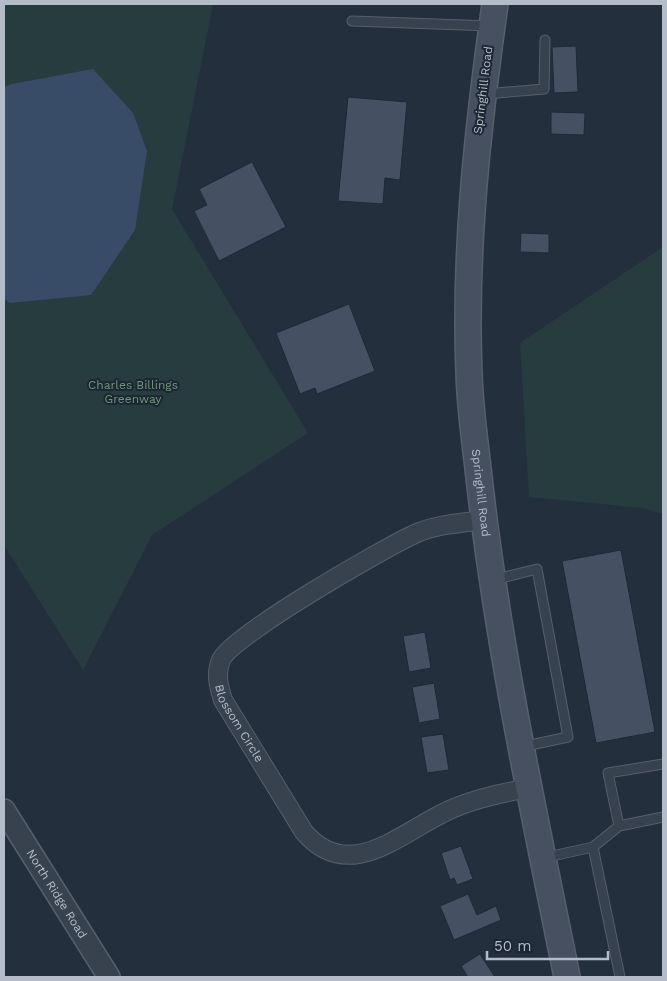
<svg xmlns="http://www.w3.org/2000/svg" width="667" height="981" font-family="'Work Sans',sans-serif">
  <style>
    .green { fill: #263c3f }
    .water { fill: #394c67 }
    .building { fill: #455162; stroke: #1f2835 }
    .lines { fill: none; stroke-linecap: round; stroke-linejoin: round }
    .service-casing { stroke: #565f6c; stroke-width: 11 }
    .minor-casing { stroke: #565f6c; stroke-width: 20 }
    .tertiary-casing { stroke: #565f6c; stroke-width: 24 }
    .secondary-casing { stroke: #565f6c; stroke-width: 28 }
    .service { stroke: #38414e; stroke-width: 9 }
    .minor { stroke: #38414e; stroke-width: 18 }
    .tertiary { stroke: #38414e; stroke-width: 21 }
    .secondary { stroke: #465061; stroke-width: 25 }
    .labels { text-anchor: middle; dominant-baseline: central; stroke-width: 4; stroke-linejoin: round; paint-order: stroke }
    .street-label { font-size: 12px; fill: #b4bcc9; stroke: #1d2633 }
    .park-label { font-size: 12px; fill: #6b9a76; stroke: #1d2633 }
  </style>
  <rect width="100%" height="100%" fill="#242f3e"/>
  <g class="green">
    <polygon points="4,4 213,4 172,209 308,433 152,535 83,670 4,545"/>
    <polygon points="663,247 663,514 643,508 529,497 520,343"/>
  </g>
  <polygon class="water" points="93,69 133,113 147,151 135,230 91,295 10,303 4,299 4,87 12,84"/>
  <g class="building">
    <polygon points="576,46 578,92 554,93 552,47"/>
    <polygon points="348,97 407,102 400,180 385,178 383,204 338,201"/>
    <polygon points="551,112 585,113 584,135 551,134"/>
    <polygon points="252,162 286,227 219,261 194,211 207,205 199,189"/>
    <polygon points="521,233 549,234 549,253 520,252"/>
    <polygon points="349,304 375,371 317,394 315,388 300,394 276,333"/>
    <polygon points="621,550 655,732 596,743 562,561"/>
    <polygon points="425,632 431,668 409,672 403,636"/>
    <polygon points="434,683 440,719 419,723 412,687"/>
    <polygon points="443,734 449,770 427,773 421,737"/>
    <polygon points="461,846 473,879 457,885 454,878 450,880 441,853"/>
    <polygon points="468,894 477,915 496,906 501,920 454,940 440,906"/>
    <polygon points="480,954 495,977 468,977 461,966"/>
  </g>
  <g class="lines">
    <defs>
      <g id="service">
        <polyline points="352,21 491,26"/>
        <polyline points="485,94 544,89 545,40"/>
        <polyline points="493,580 537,569 568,737 521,747"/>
        <polyline points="619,826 608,773 663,764"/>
        <polyline points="593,847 620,977"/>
        <polyline points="543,858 593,847 619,826 663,817"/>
      </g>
      <g id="minor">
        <path id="s1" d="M 484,520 C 462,523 438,524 417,533 C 387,546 231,636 221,660 C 215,674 219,687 223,700 L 304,832 C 351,887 405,828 454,808 C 478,798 503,793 528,788"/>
      </g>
      <g id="tertiary">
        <path id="s2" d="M 4,810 L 109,977"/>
      </g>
      <g id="secondary">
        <path id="s3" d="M 495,4 C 478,126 464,249 469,373 C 470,411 476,448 480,486 C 499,651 534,814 567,977"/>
      </g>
    </defs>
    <use href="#service" class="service-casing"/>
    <use href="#minor" class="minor-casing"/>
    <use href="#tertiary" class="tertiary-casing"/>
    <use href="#secondary" class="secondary-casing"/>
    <use href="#service" class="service"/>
    <use href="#minor" class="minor"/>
    <use href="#tertiary" class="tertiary"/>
    <use href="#secondary" class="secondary"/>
  </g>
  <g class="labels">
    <g class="street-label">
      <text transform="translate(483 90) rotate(-83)">Springhill Road</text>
      <text stroke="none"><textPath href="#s3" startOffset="491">Springhill Road</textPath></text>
      <text stroke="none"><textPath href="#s1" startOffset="372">Blossom Circle</textPath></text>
      <text stroke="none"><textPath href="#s2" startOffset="99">North Ridge Road</textPath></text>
    </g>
    <g class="park-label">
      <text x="133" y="385">Charles Billings<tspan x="133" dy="14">Greenway</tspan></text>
    </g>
  </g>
  <rect width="667" height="981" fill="none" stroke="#b4bcc9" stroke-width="10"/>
  <path d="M487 951v8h121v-8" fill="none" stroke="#b4bcc9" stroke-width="2.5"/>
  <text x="494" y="951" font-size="15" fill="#b4bcc9" stroke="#1d2633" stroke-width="4" paint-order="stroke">50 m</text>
</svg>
